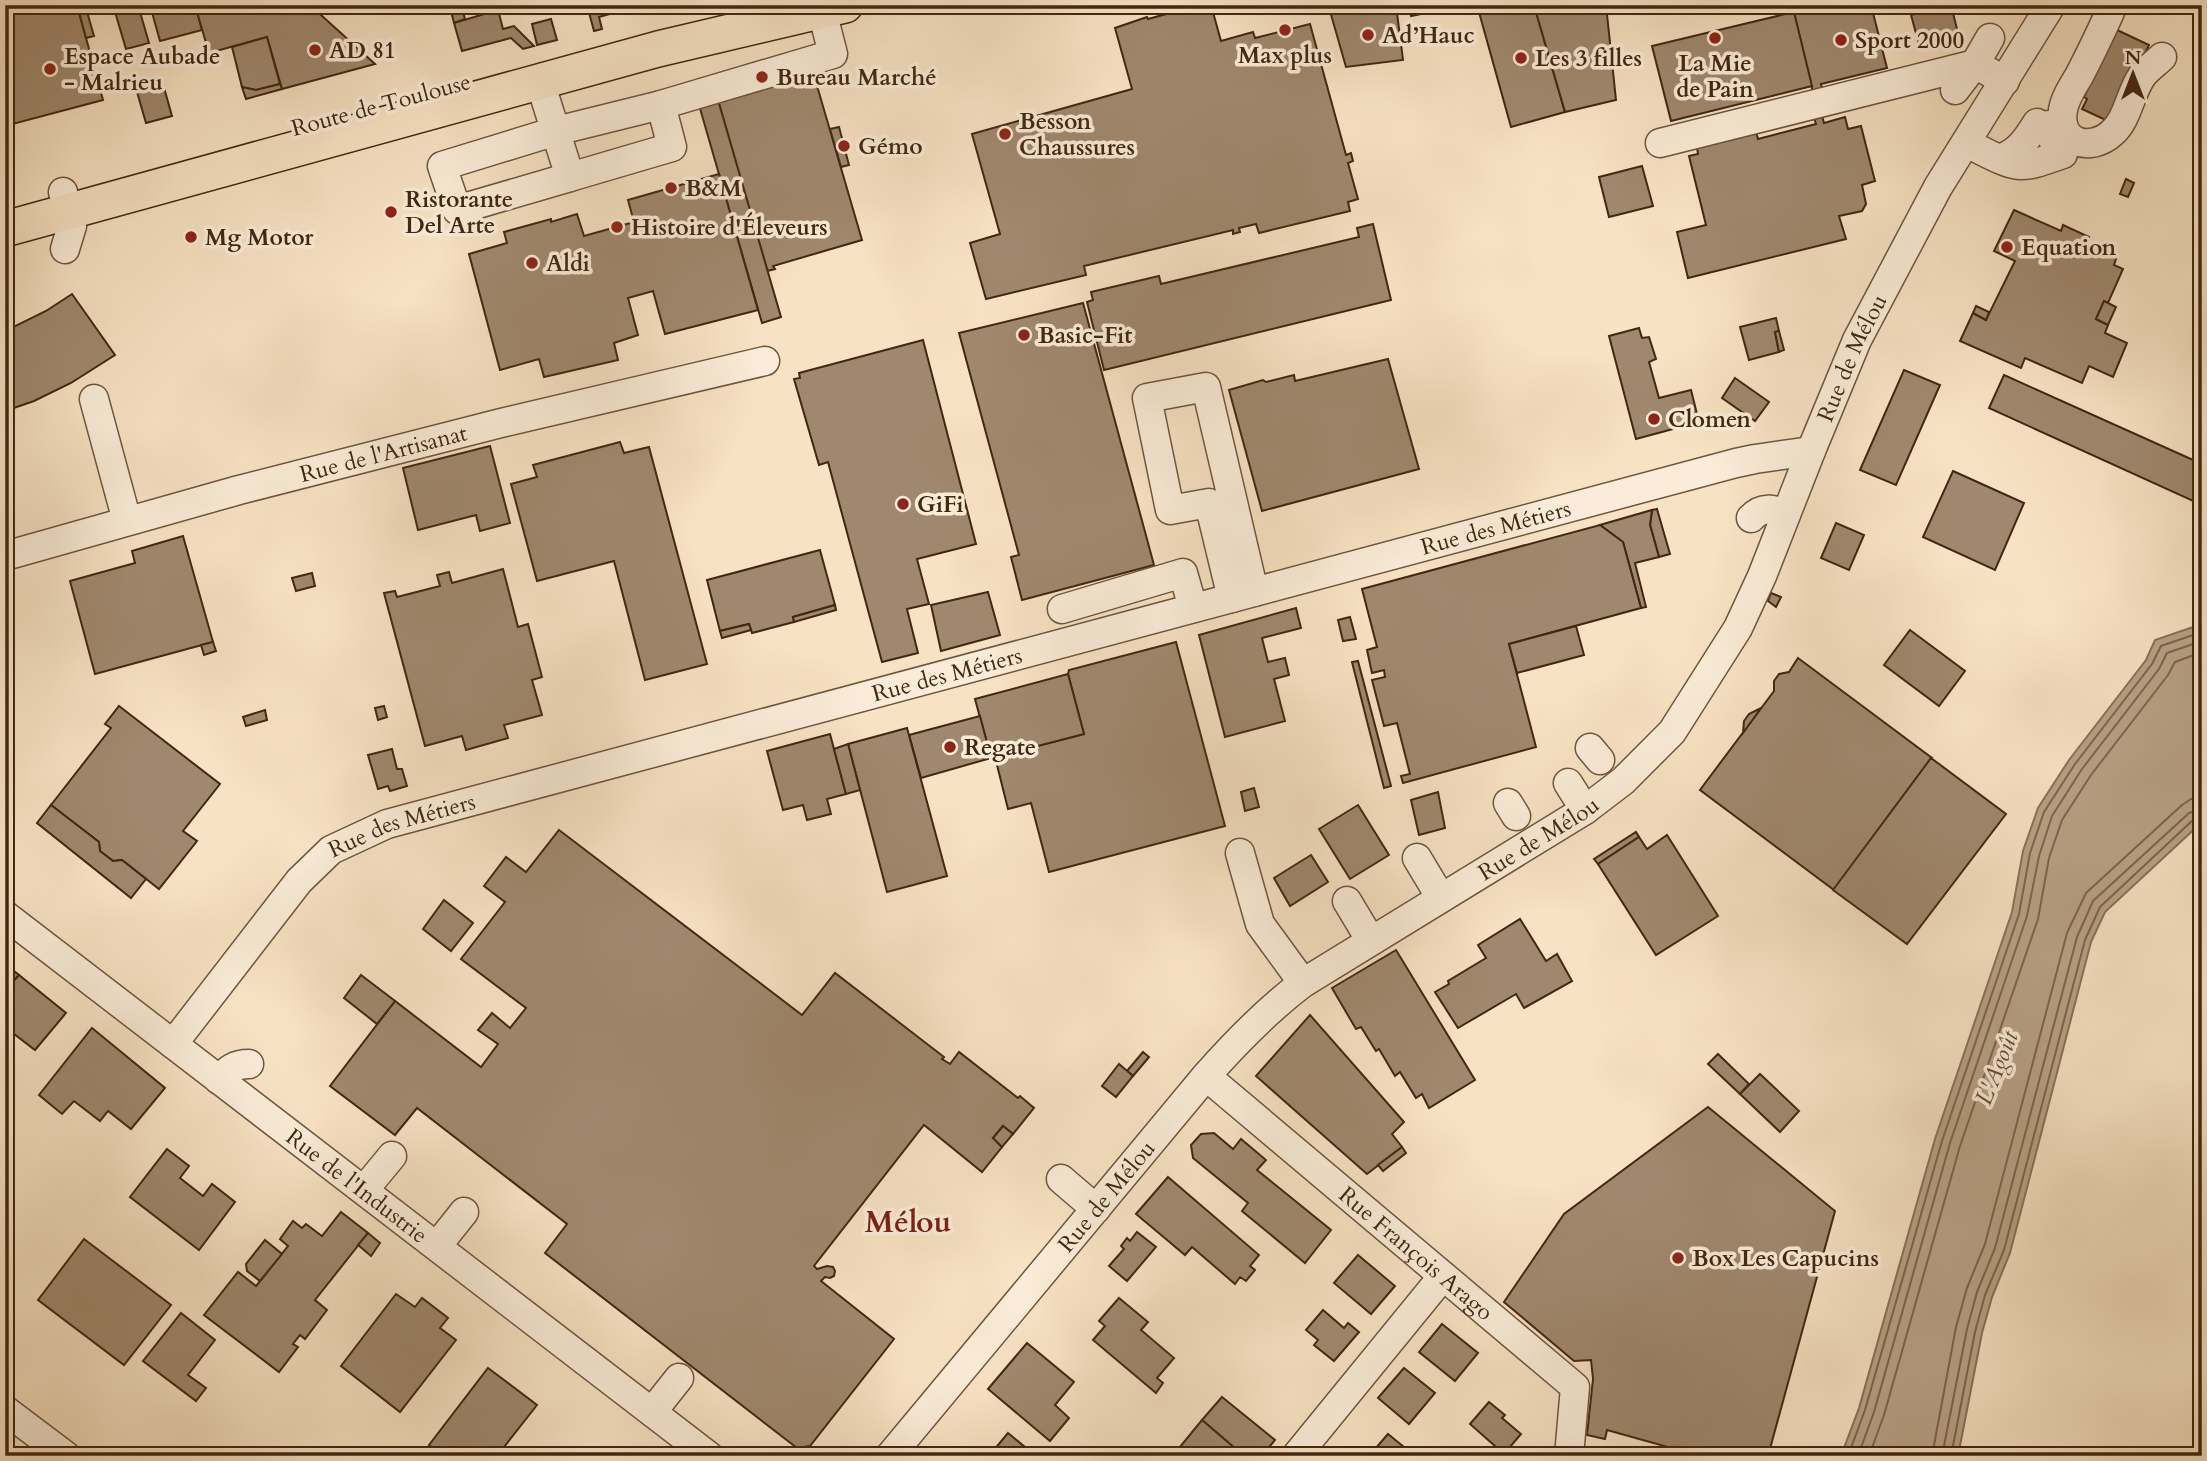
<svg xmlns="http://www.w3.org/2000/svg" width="2207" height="1461" font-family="Cardo,serif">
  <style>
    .water { fill: #b9a287; stroke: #897158; stroke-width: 2 }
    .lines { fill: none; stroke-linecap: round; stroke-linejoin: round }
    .shore { stroke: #7e644c; stroke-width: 2 }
    .building { fill: #a0886e; stroke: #422712; stroke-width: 2 }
    .minor-casing { stroke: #6f563e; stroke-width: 31 }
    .major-casing { stroke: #422712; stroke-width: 38 }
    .minor { stroke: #faecd8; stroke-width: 28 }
    .major { stroke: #f7e2c3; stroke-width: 35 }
    .poi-dot { fill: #8f2418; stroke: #faecd8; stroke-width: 2.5 }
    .labels { text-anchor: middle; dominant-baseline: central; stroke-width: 7; stroke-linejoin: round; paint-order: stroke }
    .poi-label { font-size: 23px; font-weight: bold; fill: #422712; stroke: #faecd8; text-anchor: start }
    .street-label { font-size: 23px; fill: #422712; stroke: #faecd8 }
    .water-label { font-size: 24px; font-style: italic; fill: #664c35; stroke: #faecd8 }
    .district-label { font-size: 30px; font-weight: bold; fill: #7a1f14; stroke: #faecd8 }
  </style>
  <rect width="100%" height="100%" fill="#f7e2c3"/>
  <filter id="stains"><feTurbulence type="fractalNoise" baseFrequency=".00286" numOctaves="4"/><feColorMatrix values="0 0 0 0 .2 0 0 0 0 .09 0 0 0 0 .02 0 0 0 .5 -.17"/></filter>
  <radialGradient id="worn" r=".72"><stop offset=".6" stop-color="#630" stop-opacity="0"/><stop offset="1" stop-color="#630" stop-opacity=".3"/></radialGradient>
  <polygon class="water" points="2202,624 2202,822 2105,912 2091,942 2010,1253 1992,1297 1982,1333 1958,1456 1841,1456 1859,1408 1935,1139 2012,912 2023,851 2038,808 2069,760 2146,660 2155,640"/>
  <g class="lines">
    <g class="shore">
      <polyline points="1848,1456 1865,1410 1942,1141 2019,914 2030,853 2044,812 2075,764 2152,664 2161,646 2202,632"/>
      <polyline points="1858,1456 1874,1412 1950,1143 2027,916 2039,856 2052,816 2082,769 2159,669 2167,653 2202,641"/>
      <polyline points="1869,1456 1884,1415 1960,1146 2038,919 2049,858 2062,820 2091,775 2168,675 2175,662 2202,652"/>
      <polyline points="1932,1456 1956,1327 1967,1288 1985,1244 2067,933 2086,893 2182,805 2191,799 2202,798"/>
      <polyline points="1942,1456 1967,1329 1977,1292 1995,1248 2077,937 2093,901 2189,813 2202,809"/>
      <polyline points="1951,1456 1975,1332 1985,1295 2004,1250 2085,940 2100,907 2194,819 2202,817"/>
    </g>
  </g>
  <g class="building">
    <polygon points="5,5 77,5 103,100 5,126"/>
    <polygon points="77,5 85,5 94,36 86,38"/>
    <polygon points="113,5 138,5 149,43 126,49"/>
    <polygon points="150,5 195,5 202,30 160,41"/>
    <polygon points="195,5 310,5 375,64 282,89 267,37 209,53"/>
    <polygon points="587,5 641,5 599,17 602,29 594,31"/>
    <polygon points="1175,5 1211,5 1221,41 1253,32 1255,38 1310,24 1346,155 1351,153 1353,161 1348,163 1358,199 1348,202 1350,211 1259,233 1256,224 1239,228 1240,232 1233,234 1233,230 1084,266 1086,275 986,299 970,243 1000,234 972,134 1132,89 1115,28 1147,17 1148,19 1177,11"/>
    <polygon points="1373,5 1396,5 1403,60 1346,67 1330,11"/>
    <polygon points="1409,5 1466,5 1411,16"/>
    <polygon points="1477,5 1534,5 1565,112 1511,127"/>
    <polygon points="1534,5 1606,5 1616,100 1565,112"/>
    <polygon points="1792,5 1871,5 1887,68 1821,84 1823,94 1814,97"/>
    <polygon points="1951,5 1960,41 1940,46 1938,40 1919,44 1911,15"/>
    <polygon points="462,8 465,19 454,23 451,11"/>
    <polygon points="498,10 503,29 514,26 534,46 523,49 511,38 462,51 454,23"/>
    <polygon points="1794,12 1812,86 1671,121 1652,46"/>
    <polygon points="551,19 557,40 537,45 532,24"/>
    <polygon points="2115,29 2149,45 2118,113 2110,122 2082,109 2087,99 2084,97"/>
    <polygon points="267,37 280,84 256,90 242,87 232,47"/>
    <polygon points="813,72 862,240 773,266 775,269 767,271 718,100"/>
    <polygon points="163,84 172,116 146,123 137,92"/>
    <polygon points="280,84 282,89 246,99 242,87 256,90"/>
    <polygon points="718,100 781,317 762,323 699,105"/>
    <polygon points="1822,116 1824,123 1845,117 1848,129 1861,126 1875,181 1862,185 1866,204 1862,211 1839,216 1846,239 1688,278 1677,232 1706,225 1689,156 1698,154 1697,147 1756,132 1758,139 1816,124 1814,118"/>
    <polygon points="839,127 849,165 841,167 830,129"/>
    <polygon points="1642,166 1653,206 1609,217 1599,177"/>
    <polygon points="719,174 758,310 665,334 653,291 628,298 638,335 614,343 618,360 544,377 539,359 500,370 469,254 507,243 504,232 551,219 551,222 577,214 584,236 634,222 628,200"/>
    <polygon points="2126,179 2134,183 2128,197 2120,194"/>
    <polygon points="2014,210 2061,231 2063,225 2089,237 2086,243 2107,252 2108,248 2118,253 2114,265 2123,269 2108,303 2104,301 2096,319 2108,325 2105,333 2127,343 2113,377 2089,366 2082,383 2025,358 2021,368 1960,341 1973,313 1986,320 2015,261 1994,251"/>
    <polygon points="1373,224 1391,300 1104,370 1087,302 1093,300 1091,292 1159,276 1161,284 1359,237 1357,228"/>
    <polygon points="72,294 115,355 71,383 34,401 5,411 5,331 46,311"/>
    <polygon points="2104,301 2116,307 2108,325 2096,319"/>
    <polygon points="1083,303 1154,565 1022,600 1011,557 1019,555 959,333"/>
    <polygon points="1976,306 1989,312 1986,320 1973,313"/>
    <polygon points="1776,318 1779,331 1775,332 1779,352 1749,360 1740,327"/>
    <polygon points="1639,328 1642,338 1649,337 1656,359 1649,362 1659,398 1691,390 1699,422 1636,439 1609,336"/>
    <polygon points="1779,331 1784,350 1779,352 1775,332"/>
    <polygon points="923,340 976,544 917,559 929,604 907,609 918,653 882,662 828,462 819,465 794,379 800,378 799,373"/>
    <polygon points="1388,359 1419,469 1262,511 1229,390 1263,380 1266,382 1294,375 1295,381"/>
    <polygon points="1904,370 1940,385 1896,485 1860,470"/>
    <polygon points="2004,375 2202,464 2202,505 1989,408"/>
    <polygon points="1735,378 1769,402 1755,421 1722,398"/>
    <polygon points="620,442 624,453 649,447 707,664 645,680 614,561 537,581 511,484 537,477 533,465"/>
    <polygon points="490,446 510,523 480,531 476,515 418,530 403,468"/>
    <polygon points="1953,471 2024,503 1995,570 1923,537"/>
    <polygon points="1657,509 1670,554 1659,557 1650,525 1652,510"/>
    <polygon points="1652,510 1650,525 1659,557 1635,563 1646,607 1641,608 1623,542 1600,525"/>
    <polygon points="1836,523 1864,535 1849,570 1821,558"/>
    <polygon points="1600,525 1623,542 1641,608 1509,644 1536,747 1403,783 1401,776 1410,774 1397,723 1384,726 1372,680 1385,677 1384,670 1372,673 1367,650 1377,647 1362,589"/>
    <polygon points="183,536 213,642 95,674 70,581 135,563 132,551"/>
    <polygon points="820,550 835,605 793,617 794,622 752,633 749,624 720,631 707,580"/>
    <polygon points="503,569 518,627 528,624 542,677 532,680 542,715 504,725 508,738 466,750 462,736 425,746 384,593 395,591 397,597 440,586 437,575 449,572 452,583"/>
    <polygon points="312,573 315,586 296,591 292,578"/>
    <polygon points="988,592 1000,635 941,651 931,605"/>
    <polygon points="1771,593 1781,597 1776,607 1768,601"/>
    <polygon points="835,605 836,610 794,622 793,617"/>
    <polygon points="1296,608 1301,628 1262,638 1268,662 1285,658 1289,675 1274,679 1285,721 1225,737 1199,635"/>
    <polygon points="1350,617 1356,639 1343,641 1338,620"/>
    <polygon points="749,624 751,630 722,638 720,631"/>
    <polygon points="1576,626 1584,655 1517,673 1509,644"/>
    <polygon points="1910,630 1965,671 1939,706 1884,665"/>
    <polygon points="213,642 216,651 204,655 201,645"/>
    <polygon points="1176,642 1225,826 1049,872 1031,803 1008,809 995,757 1084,734 1068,674 1069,670"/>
    <polygon points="1798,658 1932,758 1834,890 1700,790 1774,691 1774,681 1779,674 1789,672"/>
    <polygon points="1358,661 1391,786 1384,788 1352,662"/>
    <polygon points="1068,674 1084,734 991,758 975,699"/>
    <polygon points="119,706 220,784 183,831 197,841 159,889 122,860 113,861 100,851 99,842 51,805 111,728 105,724"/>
    <polygon points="384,706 387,717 378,720 375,708"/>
    <polygon points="1761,708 1743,733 1744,721 1749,714"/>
    <polygon points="265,710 267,720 246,726 243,717"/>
    <polygon points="980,716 991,758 921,778 909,735"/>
    <polygon points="907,728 947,876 887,892 848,744"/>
    <polygon points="830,734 846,794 827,799 831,814 807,820 803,805 783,810 767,751"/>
    <polygon points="848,744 860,790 846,794 834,749"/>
    <polygon points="392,749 397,769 402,769 407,786 390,791 388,786 378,789 368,755"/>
    <polygon points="1931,758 2006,814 1907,944 1833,890"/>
    <polygon points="1254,788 1259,807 1245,811 1241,792"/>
    <polygon points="1438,792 1445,828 1419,835 1411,800"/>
    <polygon points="51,805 99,842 100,851 113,861 122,860 146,879 131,898 37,823"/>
    <polygon points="1358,805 1389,855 1350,879 1319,829"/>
    <polygon points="559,830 802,1015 835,973 944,1057 942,1059 950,1064 959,1052 1018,1098 1020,1096 1034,1108 1013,1134 1003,1126 993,1138 1002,1147 982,1172 924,1125 814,1266 817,1269 827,1266 833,1267 835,1271 834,1276 830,1278 825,1277 821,1281 894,1339 810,1446 797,1448 545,1253 567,1224 417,1108 395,1135 330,1086 395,1001 481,1067 498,1044 478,1030 492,1013 510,1028 526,1008 461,959 505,902 484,886 506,857 526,872"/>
    <polygon points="1636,832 1639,837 1598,864 1594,859"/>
    <polygon points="1667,835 1718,916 1656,955 1598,864 1639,837 1647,849"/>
    <polygon points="1311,855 1328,882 1290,906 1274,878"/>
    <polygon points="444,900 473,923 451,951 423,929"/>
    <polygon points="1520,919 1546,961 1557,954 1572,981 1524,1008 1516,994 1458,1028 1435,992 1449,984 1448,981 1486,958 1478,945"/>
    <polygon points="1396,950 1475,1080 1429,1108 1422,1094 1416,1098 1400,1072 1395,1076 1379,1049 1376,1051 1361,1027 1356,1029 1332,988"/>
    <polygon points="5,964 19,975 5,991"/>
    <polygon points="19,975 66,1013 35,1050 5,1027 5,991"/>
    <polygon points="361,975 395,1001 377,1024 344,998"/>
    <polygon points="1310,1015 1404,1122 1392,1134 1402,1147 1367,1174 1256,1076"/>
    <polygon points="92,1028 165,1088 131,1129 108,1111 100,1121 74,1101 62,1114 39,1095"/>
    <polygon points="1143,1052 1149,1057 1133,1076 1127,1071"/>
    <polygon points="1718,1054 1749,1084 1740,1094 1708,1064"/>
    <polygon points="1119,1064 1133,1076 1116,1097 1102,1086"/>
    <polygon points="1760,1074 1799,1111 1780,1132 1740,1094"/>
    <polygon points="1708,1107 1835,1211 1768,1456 1700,1456 1607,1430 1605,1439 1587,1435 1593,1379 1591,1360 1574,1361 1504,1302 1564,1214"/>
    <polygon points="1003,1126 1013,1134 1002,1147 993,1138"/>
    <polygon points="1214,1133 1233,1149 1241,1139 1266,1160 1257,1170 1331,1230 1305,1263 1242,1211 1248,1203 1193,1158 1191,1145 1201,1134"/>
    <polygon points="1402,1147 1406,1153 1383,1171 1378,1165"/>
    <polygon points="167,1149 189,1166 180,1178 203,1196 212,1184 235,1202 199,1250 130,1197"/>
    <polygon points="1168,1177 1259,1255 1250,1266 1255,1270 1246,1281 1240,1277 1235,1284 1192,1247 1185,1255 1136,1214"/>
    <polygon points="341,1212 368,1233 315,1300 327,1310 305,1339 300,1335 293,1344 298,1347 279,1372 204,1315 238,1272 256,1286 288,1246 280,1239 293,1221 302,1228 306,1224 322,1236"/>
    <polygon points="1137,1232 1156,1247 1127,1281 1109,1266 1124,1249 1121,1246 1127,1238 1130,1241"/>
    <polygon points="368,1233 380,1243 371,1256 358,1245"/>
    <polygon points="84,1239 171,1305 124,1365 38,1300"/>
    <polygon points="265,1240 282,1254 260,1281 247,1271 246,1264"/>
    <polygon points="1358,1255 1395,1286 1371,1314 1334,1283"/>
    <polygon points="396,1294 415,1307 422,1298 448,1318 440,1328 456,1340 400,1412 341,1366"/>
    <polygon points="1119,1298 1148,1322 1141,1330 1174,1358 1157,1378 1163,1383 1156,1393 1093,1340 1105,1326 1099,1321"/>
    <polygon points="1323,1310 1344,1328 1348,1323 1359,1332 1334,1361 1314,1345 1318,1340 1306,1330"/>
    <polygon points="181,1313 215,1340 188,1375 206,1388 196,1401 143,1361"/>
    <polygon points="1442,1324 1478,1353 1455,1381 1419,1352"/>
    <polygon points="1027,1343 1074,1382 1055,1405 1069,1418 1050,1441 988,1389"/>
    <polygon points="488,1368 537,1405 497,1456 443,1456 429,1445"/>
    <polygon points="1404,1368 1435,1393 1409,1424 1378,1398"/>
    <polygon points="1222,1397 1275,1440 1262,1456 1244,1456 1202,1420"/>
    <polygon points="1489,1402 1505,1415 1502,1418 1521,1434 1504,1454 1470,1424"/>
    <polygon points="1202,1420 1244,1456 1178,1456 1175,1453"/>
    <polygon points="1008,1433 1031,1452 1028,1456 989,1456"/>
    <polygon points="1388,1434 1415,1456 1369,1456"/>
  </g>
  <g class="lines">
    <defs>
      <g id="minor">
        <path d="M 2110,12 C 2100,34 2090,55 2079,76 C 2073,86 2065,98 2063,110 C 2057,143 2090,153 2112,133 C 2128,119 2130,93 2142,76 C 2147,69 2156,63 2162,57"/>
        <polyline points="540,82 570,177 457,210 442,166 556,131 661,105"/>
        <polyline points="1955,90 1975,64 1990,38"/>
        <polyline points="1660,143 1975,64 2005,81"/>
        <path d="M 1966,143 C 1980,149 2004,164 2019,165 C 2033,166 2050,158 2063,154 L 2052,138 L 2049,125"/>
        <path d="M 2000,159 C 2019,152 2027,139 2037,123"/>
        <polyline points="570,177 672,147 661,105 833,54 822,11"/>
        <polyline points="63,192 72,226 65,249"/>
        <polyline points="94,399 127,521"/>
        <path d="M 1751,518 C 1762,506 1773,509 1786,514"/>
        <path id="s1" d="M 5,556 L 239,490 L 501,423 L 765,361"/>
        <polyline points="1232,598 1209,503 1170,510 1147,398 1206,387 1254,592"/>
        <polyline points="1062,609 1183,573 1193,608"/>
        <polyline points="1590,748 1600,760"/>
        <polyline points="1568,783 1585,810"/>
        <polyline points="1508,803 1516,816"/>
        <polyline points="1240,853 1260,924 1303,983"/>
        <polyline points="1417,858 1441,898"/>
        <polyline points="1347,901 1371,941"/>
        <path id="s2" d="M 5,915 L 709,1456"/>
        <path id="s3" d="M 173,1044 L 299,881 L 331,850 L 387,824 L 1736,463 L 1755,459 L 1811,451"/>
        <path id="s4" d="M 1206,1076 L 1575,1387 L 1569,1456"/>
        <path d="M 219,1080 C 228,1069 235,1064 249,1064"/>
        <polyline points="1061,1179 1096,1209"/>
        <polyline points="364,1190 392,1156"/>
        <polyline points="437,1246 464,1212"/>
        <polyline points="5,1410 66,1456"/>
        <polyline points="652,1412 679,1378"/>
        <path id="s5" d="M 890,1456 L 1206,1076 C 1236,1042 1266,1011 1303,983 L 1585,810 L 1623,781 L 1672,732 L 1738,628 L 1762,576 L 1811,451 L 1857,340 L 1938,187 L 2051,5"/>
        <polyline points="1296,1456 1443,1276"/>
      </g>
      <polyline id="major" points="5,229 658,49 845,5"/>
    </defs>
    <use href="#minor" class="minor-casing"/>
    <use href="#major" class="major-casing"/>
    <use href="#minor" class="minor"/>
    <use href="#major" class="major"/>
  </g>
  <g class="poi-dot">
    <circle cx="1285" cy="30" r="7"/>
    <circle cx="1368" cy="35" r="7"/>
    <circle cx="1715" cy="38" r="7"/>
    <circle cx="1841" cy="40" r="7"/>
    <circle cx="315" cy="50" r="7"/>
    <circle cx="1521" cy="58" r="7"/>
    <circle cx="50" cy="69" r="7"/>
    <circle cx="762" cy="77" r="7"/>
    <circle cx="1005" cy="134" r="7"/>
    <circle cx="844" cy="146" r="7"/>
    <circle cx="671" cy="188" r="7"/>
    <circle cx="391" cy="212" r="7"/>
    <circle cx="617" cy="227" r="7"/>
    <circle cx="191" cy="237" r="7"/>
    <circle cx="2007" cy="247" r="7"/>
    <circle cx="532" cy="263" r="7"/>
    <circle cx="1024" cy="335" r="7"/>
    <circle cx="1654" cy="419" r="7"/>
    <circle cx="903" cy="504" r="7"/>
    <circle cx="950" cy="747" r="7"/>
    <circle cx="1678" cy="1258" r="7"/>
  </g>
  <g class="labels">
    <g class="poi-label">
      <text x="1382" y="35">Ad’Hauc</text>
      <text x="1855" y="40">Sport 2000</text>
      <text x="329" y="50">AD 81</text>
      <text x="1285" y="55" text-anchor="middle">Max plus</text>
      <text x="64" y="56">Espace Aubade<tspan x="64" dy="26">- Malrieu</tspan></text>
      <text x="1535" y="58">Les 3 filles</text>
      <text x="1715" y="63" text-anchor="middle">La Mie<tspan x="1715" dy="26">de Pain</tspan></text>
      <text x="776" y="77">Bureau Marché</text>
      <text x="1019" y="121">Besson<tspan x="1019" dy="26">Chaussures</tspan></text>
      <text x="858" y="146">Gémo</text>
      <text x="685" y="188">B&amp;M</text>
      <text x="405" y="199">Ristorante<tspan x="405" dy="26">Del Arte</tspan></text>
      <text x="631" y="227">Histoire d'Éleveurs</text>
      <text x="205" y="237">Mg Motor</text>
      <text x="2021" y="247">Equation</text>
      <text x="546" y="263">Aldi</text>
      <text x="1038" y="335">Basic-Fit</text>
      <text x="1668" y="419">Clomen</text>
      <text x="917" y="504">GiFi</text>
      <text x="964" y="747">Regate</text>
      <text x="1692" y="1258">Box Les Capucins</text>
    </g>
    <g class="street-label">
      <text transform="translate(381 105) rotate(-15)">Route de Toulouse</text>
      <text stroke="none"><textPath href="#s5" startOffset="1493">Rue de Mélou</textPath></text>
      <text stroke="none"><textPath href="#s1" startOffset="392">Rue de l'Artisanat</textPath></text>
      <text stroke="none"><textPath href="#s3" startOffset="1460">Rue des Métiers</textPath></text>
      <text stroke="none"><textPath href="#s3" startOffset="892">Rue des Métiers</textPath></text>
      <text stroke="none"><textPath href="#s3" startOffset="326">Rue des Métiers</textPath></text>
      <text stroke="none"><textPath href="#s5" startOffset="905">Rue de Mélou</textPath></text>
      <text stroke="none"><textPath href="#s2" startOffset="444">Rue de l'Industrie</textPath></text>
      <text stroke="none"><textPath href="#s5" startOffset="338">Rue de Mélou</textPath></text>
      <text stroke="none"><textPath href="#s4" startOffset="275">Rue François Arago</textPath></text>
    </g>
    <g class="water-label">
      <text transform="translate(1997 1068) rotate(-68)">L'Agoût</text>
    </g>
    <g class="district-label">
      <text x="908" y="1222">Mélou</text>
    </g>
  </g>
  <rect width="2207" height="1461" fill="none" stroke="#f7e2c3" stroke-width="28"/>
  <rect x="7" y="7" width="2193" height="1447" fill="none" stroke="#422712" stroke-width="3.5"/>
  <rect x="14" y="14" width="2179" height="1433" fill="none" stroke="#422712" stroke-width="2"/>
  <g transform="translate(2133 74)" stroke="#faecd8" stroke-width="5" paint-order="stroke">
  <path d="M0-5L12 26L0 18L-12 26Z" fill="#422712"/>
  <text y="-10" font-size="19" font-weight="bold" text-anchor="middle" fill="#422712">N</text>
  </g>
  <rect width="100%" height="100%" filter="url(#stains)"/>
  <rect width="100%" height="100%" fill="url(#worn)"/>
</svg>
